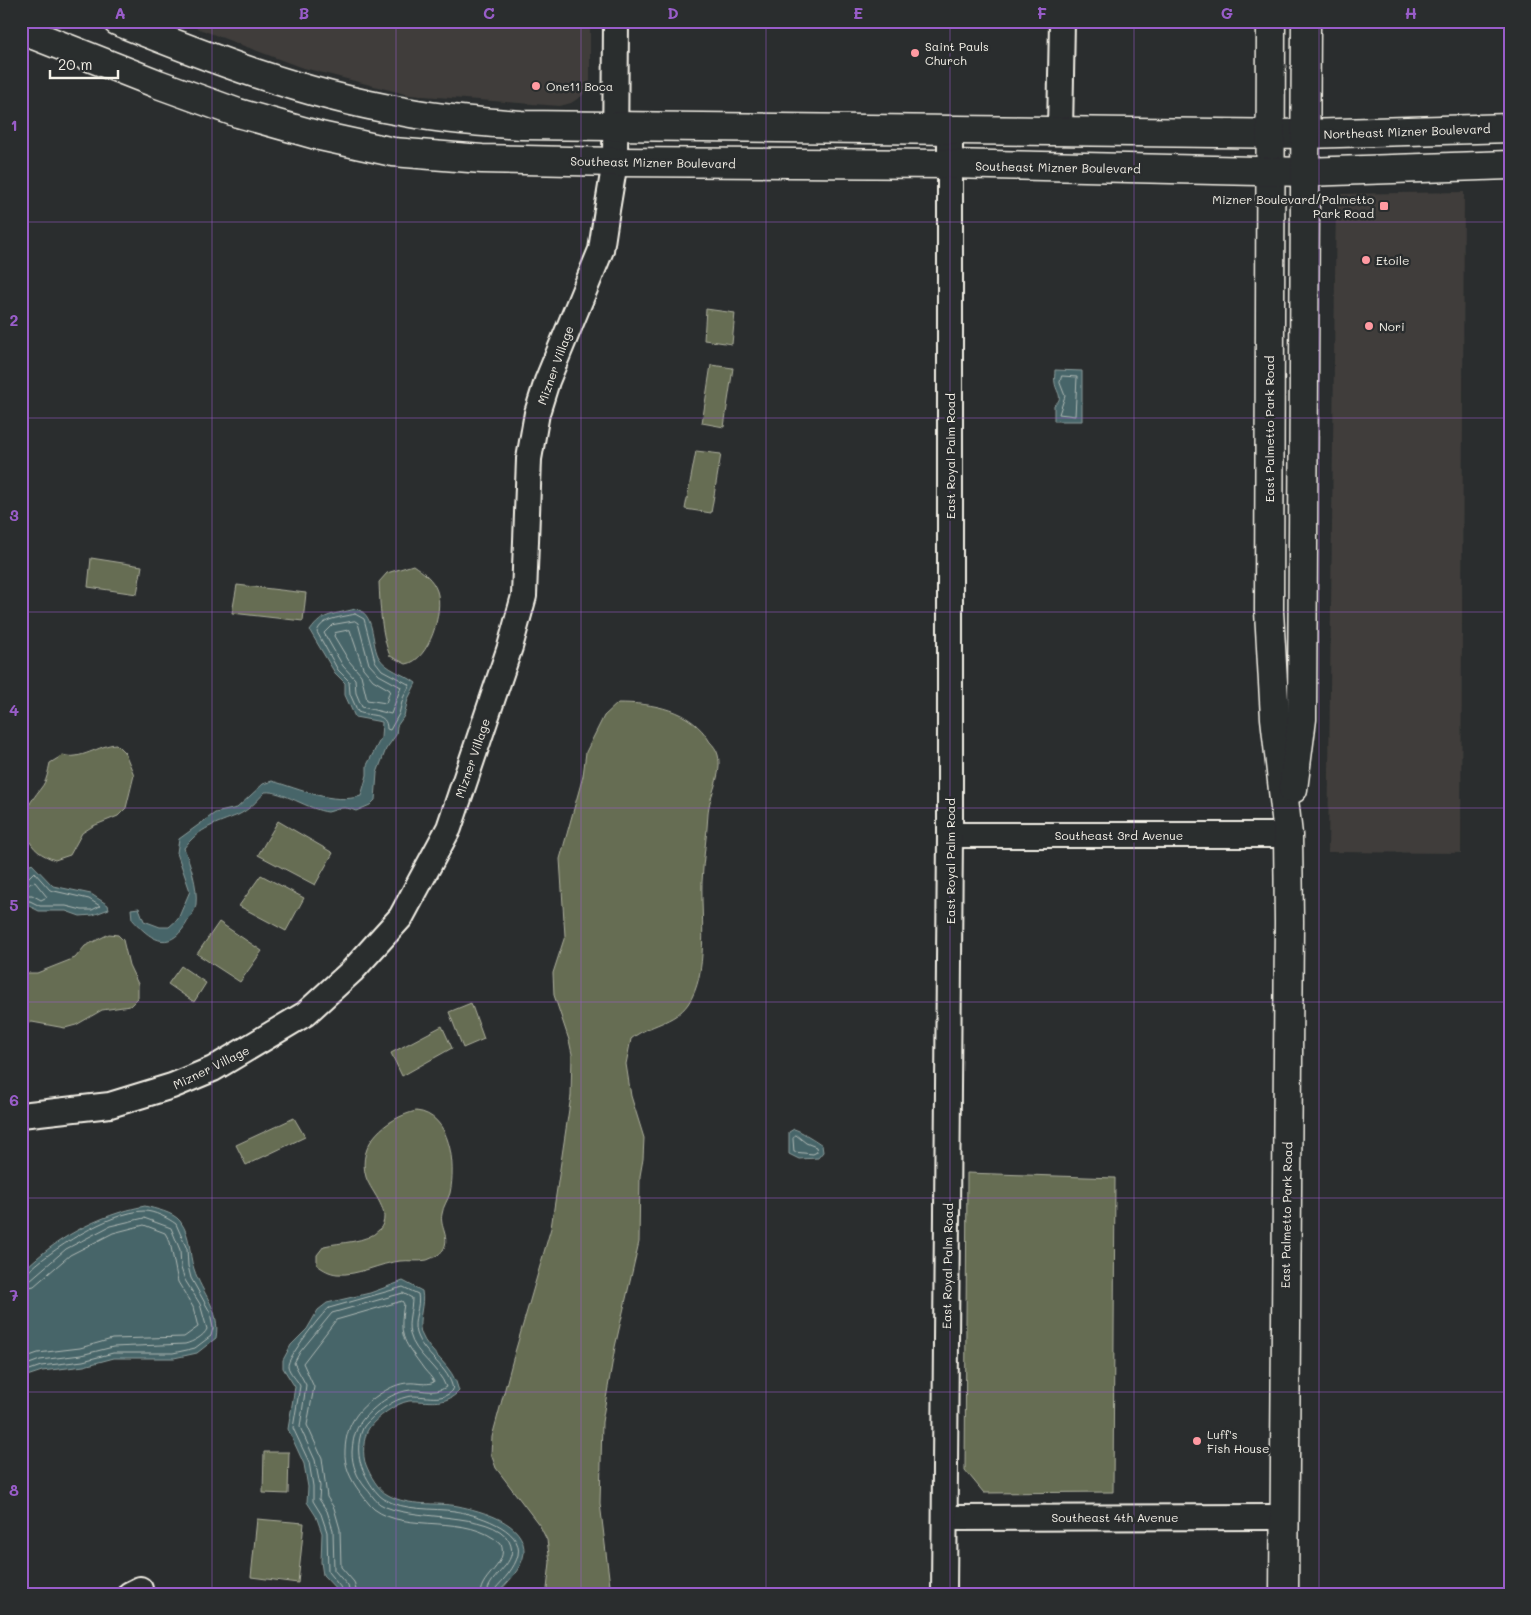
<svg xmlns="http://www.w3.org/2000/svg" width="1531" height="1615" font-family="Mali,sans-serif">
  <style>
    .built { fill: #3f3d3a }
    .green { fill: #666d53; stroke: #adaf9e }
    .water { fill: #476569; stroke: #8c9d9c }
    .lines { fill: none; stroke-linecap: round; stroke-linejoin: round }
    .shore { stroke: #afb9b5; stroke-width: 1 }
    .street-casing { stroke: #f4f1e8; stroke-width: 28 }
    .secondary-casing { stroke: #f4f1e8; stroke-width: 31 }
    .street { stroke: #2a2d2e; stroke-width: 24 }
    .secondary { stroke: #2a2d2e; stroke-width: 28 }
    .grid { fill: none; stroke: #995dc9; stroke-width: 1; stroke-opacity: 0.55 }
    .poi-dot { fill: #ff9aa2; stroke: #2a2d2e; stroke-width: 2 }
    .labels { text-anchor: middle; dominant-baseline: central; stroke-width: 5; stroke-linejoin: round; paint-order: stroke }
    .poi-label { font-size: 12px; fill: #f4f1e8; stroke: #2a2d2e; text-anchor: start }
    .street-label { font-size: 12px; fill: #f4f1e8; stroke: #2a2d2e }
    .neatline { fill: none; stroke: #995dc9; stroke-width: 2 }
    .grid-label { font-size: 16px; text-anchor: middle; font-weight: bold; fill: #995dc9 }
  </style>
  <rect width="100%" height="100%" fill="#2a2d2e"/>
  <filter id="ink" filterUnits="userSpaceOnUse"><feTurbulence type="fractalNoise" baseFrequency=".02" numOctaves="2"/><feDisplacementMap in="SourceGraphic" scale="10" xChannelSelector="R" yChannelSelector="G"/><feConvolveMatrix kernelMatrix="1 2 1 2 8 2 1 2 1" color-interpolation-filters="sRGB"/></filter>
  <g filter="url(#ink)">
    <g class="built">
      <polygon points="178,21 590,21 590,83 582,96 571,103 560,106 409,95 300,67"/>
      <polygon points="1464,192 1461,853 1328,852 1336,194"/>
    </g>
    <g class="green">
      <polygon points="706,309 735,313 732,344 704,340"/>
      <polygon points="711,365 733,368 724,427 702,423"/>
      <polygon points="696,451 721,454 711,513 685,509"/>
      <polygon points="91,558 142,566 137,594 88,587"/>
      <path d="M 413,565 C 423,572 433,579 437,591 C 444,611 429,661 406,664 L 390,656 C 381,634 380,606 379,582 L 387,573 Z"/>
      <polygon points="237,585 306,593 303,621 232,613"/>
      <path d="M 618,703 C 652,703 691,709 710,742 C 713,745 717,750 718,755 C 723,774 709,795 708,814 C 707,836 703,859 702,882 C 701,918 709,974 688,1004 C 674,1024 649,1024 631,1039 L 626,1064 L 631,1096 L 644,1138 L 643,1159 L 640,1176 L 639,1242 L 615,1347 L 602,1422 L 600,1503 L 611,1594 L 543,1594 L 547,1589 L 550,1562 L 547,1540 L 540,1526 L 496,1468 L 491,1454 L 492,1437 L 513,1359 L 551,1228 L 571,1096 L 572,1054 L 569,1040 L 554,995 L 553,973 L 565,936 L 560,859 L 583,776 L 586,752 L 604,716 Z"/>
      <path d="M 116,744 L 125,753 L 134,775 L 126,808 L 118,816 L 93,826 L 82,833 L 70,855 L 55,860 C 41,855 33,850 27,836 C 18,816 30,803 41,788 C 47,781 48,771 50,763 L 63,755 C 80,761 99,745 116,744 Z"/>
      <polygon points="278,821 333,853 315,885 258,855"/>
      <polygon points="261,875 304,898 286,931 239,906"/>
      <polygon points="219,922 262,951 240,982 197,954"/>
      <polygon points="109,934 118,935 123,940 129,965 138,984 138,998 130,1006 102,1010 76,1025 65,1028 32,1022 21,1025 21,973 37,973 75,958 85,946"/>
      <polygon points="181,966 206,983 194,1002 168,984"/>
      <polygon points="471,1003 484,1039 463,1048 449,1012"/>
      <polygon points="442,1026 452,1048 402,1076 391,1053"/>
      <path d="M 416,1111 C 451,1114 456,1165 450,1193 C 448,1200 443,1206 442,1214 C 439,1227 451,1237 443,1250 C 440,1255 432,1258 427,1260 C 418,1262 409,1260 400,1261 C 380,1263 358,1276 337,1274 C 329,1273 324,1270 317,1265 L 317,1255 L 324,1246 C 340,1242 367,1243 379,1230 C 394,1213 371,1193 366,1177 C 356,1143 387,1118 416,1111 Z"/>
      <polygon points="294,1118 305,1137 246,1165 236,1145"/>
      <polygon points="967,1173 1115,1178 1113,1492 984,1493 965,1470"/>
      <polygon points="264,1452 289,1452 288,1494 263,1493"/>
      <polygon points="257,1519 304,1523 298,1583 251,1577"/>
    </g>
    <g class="water">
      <path d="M 1055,370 L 1082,371 L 1082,421 L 1054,421 L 1054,405 C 1065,398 1056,392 1055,383 C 1054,380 1055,374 1055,370 Z"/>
      <path d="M 355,609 C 375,612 371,641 378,656 C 385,670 405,674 416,683 L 408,699 L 404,716 L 397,726 L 396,735 L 386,749 L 377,773 L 375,800 L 370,805 L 356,811 C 342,805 340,809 328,812 C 309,810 282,790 265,792 C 257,801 249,810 238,815 C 216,824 200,827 184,848 C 190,863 198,887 196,904 C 196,910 189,918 186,924 C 168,954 149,938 132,919 L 131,909 L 139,908 L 144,921 L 160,927 L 169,927 L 178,919 L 190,891 L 177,853 L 179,839 L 215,813 L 237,808 L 263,784 L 272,781 C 300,789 333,805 361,796 L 367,775 L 367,765 L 381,738 L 382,722 L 355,717 L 345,695 L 345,683 L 335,673 L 310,631 C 323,612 335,615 355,609 Z"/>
      <polygon points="31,863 53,886 91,894 108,905 109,909 93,915 80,916 66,911 39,911 29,906 21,906 21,878"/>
      <path d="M 794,1129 C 799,1130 817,1141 822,1145 L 823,1152 L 818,1158 L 799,1159 L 789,1154 L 789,1132 Z"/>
      <path d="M 145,1206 C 155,1209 173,1212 180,1221 C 192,1238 188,1252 194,1269 C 202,1294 221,1310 216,1338 L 197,1353 L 188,1355 L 174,1358 L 114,1358 L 84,1366 L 42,1371 L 21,1378 L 21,1273 C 54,1239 98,1215 145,1206 Z"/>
      <path d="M 403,1281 L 422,1291 C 425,1305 417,1319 421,1333 C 429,1354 453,1364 459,1391 C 445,1407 427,1400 409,1401 C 396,1403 376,1418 369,1428 C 363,1437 362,1456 366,1465 C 370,1475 378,1490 388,1495 C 409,1507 436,1502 458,1506 C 481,1511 526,1522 524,1553 C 522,1569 507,1583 497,1594 L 341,1594 L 323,1575 L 321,1562 L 322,1533 L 316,1516 L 307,1502 L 308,1487 L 304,1464 L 288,1429 L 295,1387 L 283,1368 L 283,1360 L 291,1345 L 307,1329 L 318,1310 L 327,1303 L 370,1293 Z"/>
    </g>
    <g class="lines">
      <g class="shore">
        <polygon points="1062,376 1077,377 1075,416 1059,414 1065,396 1060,383"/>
        <path d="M 355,614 L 364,619 L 375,661 L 382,670 L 410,685 L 403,698 L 399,714 L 390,730 L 387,729 C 387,712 371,717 358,712 L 350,694 L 349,681 L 338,670 L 317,632 C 322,617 341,618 355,614 Z"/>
        <polygon points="355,621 358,623 369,664 379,675 401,687 391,714 362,707 356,693 355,679 343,666 324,633 332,625"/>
        <polygon points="350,630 363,668 373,680 390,690 386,703 367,700 361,675 349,661 334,636 335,633"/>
        <polyline points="21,881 26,880 34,872 50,890 89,899 100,906 92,910 82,910 66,906 40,906 30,901 21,901"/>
        <polyline points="21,887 35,882 47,897 41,900 32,895 21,895"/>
        <polygon points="796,1135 806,1143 816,1147 817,1152 813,1154 794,1152 793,1139"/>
        <path d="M 21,1276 L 26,1274 C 48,1251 111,1211 144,1211 C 154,1211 168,1218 176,1224 L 187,1249 L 188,1266 L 191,1278 L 210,1312 L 213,1328 L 211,1336 L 195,1348 L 187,1350 L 173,1353 L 113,1353 L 83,1361 L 41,1366 L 21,1373"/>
        <path d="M 21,1282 L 30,1280 L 66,1249 L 110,1226 L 144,1218 L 171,1228 L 180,1250 L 181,1268 L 185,1280 L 200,1304 L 207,1329 C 204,1336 193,1342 185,1344 L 113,1347 L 81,1355 L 40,1360 L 21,1367"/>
        <polyline points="21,1289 34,1286 70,1255 113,1233 144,1225 165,1233 170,1242 178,1282 193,1307 198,1327 184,1337 112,1339 80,1348 38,1353 21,1359"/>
        <path d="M 343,1594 L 342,1589 L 328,1572 L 327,1532 L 321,1514 L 313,1501 L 313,1486 L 309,1462 L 293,1428 L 300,1386 C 297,1379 289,1373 288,1366 C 287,1358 322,1313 329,1308 L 403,1287 L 418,1294 C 421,1307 412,1320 416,1333 C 423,1355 450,1367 453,1390 C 442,1404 420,1393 406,1397 C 394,1400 385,1407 376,1414 C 372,1418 366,1423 363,1428 C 357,1442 357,1458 364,1472 C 368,1481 376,1494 384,1499 C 404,1511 433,1508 455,1511 C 474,1514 524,1528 518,1555 C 515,1568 504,1579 495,1589 L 494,1594"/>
        <path d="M 350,1594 L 348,1586 L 334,1570 L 333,1530 L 327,1511 L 319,1499 L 320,1486 L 315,1460 L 300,1427 L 306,1385 L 294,1363 L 300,1352 L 332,1313 L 403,1293 L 412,1298 C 412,1311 407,1321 410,1334 C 415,1355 439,1367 446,1387 C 434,1396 418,1387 405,1391 C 392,1394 382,1401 372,1410 C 358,1422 353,1433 352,1452 C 352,1465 357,1477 365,1487 C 370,1492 374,1500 380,1504 C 408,1522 493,1510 509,1541 C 521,1564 488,1574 487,1594"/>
        <path d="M 357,1594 L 354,1582 L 341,1567 L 340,1529 L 334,1508 L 327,1497 L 322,1458 L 307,1425 L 314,1387 L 303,1363 L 336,1320 L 402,1301 L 404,1304 C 398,1339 405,1342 424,1369 C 428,1374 432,1377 434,1382 C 426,1386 416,1382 408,1383 C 400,1383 389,1388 383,1392 C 360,1406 346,1423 345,1450 C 344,1465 350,1479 360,1492 C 364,1497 369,1505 374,1509 C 407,1534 467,1512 501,1544 C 509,1565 481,1574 480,1594"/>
      </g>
      <defs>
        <g id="street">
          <polyline points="1060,131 1062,21"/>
          <polyline points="950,835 1288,835"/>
          <polyline points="21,1115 110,1105 172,1086 213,1069 305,1014 352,971 401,917 449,828 510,647 524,596 529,459 537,413 547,381 601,250 607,210 615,162 616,21"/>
          <polyline points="945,1518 1285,1517"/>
          <polyline points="130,1594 140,1589"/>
          <polyline points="944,1594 950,835 950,129"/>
        </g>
        <g id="secondary">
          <path d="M 117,21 C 209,58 302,94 400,111 C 440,119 480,122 521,125 L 1305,134 L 1510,128"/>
          <polyline points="1271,21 1269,611 1275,718 1288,835 1289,922 1284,1594"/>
          <polyline points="21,30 158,84 238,113 320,136 393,152 482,159 615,162 950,164 1305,172 1510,165"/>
          <polyline points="1293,789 1302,719 1306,21"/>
        </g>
      </defs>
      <use href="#street" class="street-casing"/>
      <use href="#secondary" class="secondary-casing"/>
      <use href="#street" class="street"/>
      <use href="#secondary" class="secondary"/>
    </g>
  </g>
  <path class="grid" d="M 212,21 L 212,1594M 396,21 L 396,1594M 581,21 L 581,1594M 766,21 L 766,1594M 950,21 L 950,1594M 1134,21 L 1134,1594M 1319,21 L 1319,1594M 21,222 L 1510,222M 21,418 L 1510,418M 21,612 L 1510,612M 21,808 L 1510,808M 21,1002 L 1510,1002M 21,1198 L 1510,1198M 21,1392 L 1510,1392"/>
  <g class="poi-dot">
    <circle cx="915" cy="53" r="5"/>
    <circle cx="536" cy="86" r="5"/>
    <rect x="1379" y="201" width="10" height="10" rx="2.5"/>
    <circle cx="1366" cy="260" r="5"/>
    <circle cx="1369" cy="326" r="5"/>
    <circle cx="1197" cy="1441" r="5"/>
  </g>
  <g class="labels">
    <g class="poi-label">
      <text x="925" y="46">Saint Pauls<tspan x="925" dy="14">Church</tspan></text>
      <text x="546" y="86">One11 Boca</text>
      <text x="1374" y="199" text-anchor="end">Mizner Boulevard/Palmetto<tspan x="1374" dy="14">Park Road</tspan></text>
      <text x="1376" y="260">Etoile</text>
      <text x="1379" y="326">Nori</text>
      <text x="1207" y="1434">Luff's<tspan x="1207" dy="14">Fish House</tspan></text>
    </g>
    <g class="street-label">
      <text transform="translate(1407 131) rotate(-2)">Northeast Mizner Boulevard</text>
      <text transform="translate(653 162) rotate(1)">Southeast Mizner Boulevard</text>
      <text transform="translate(1058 167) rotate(1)">Southeast Mizner Boulevard</text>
      <text transform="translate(555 365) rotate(-70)">Mizner Village</text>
      <text transform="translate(1269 429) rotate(-90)">East Palmetto Park Road</text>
      <text transform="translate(950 456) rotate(-90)">East Royal Palm Road</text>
      <text transform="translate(472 758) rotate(-71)">Mizner Village</text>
      <text x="1119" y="835">Southeast 3rd Avenue</text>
      <text transform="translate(950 861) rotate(-90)">East Royal Palm Road</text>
      <text transform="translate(211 1067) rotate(-26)">Mizner Village</text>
      <text transform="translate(1286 1215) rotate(-89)">East Palmetto Park Road</text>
      <text transform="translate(947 1266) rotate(-89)">East Royal Palm Road</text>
      <text x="1115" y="1517">Southeast 4th Avenue</text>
    </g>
  </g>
  <rect width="1531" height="1615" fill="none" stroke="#2a2d2e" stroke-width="55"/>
  <path d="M50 70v8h68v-8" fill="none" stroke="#f4f1e8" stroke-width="2.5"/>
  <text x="58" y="70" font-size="15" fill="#f4f1e8" stroke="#2a2d2e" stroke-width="4" paint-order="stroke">20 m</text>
  <rect x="28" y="28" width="1476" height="1560" class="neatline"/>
  <g class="grid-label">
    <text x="120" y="19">A</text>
    <text x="304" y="19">B</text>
    <text x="489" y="19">C</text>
    <text x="673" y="19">D</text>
    <text x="858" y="19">E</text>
    <text x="1042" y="19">F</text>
    <text x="1227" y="19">G</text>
    <text x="1411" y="19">H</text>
    <text x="14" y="131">1</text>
    <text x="14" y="326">2</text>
    <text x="14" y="521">3</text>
    <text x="14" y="716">4</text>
    <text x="14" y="911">5</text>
    <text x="14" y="1106">6</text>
    <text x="14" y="1301">7</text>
    <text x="14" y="1496">8</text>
  </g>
</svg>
